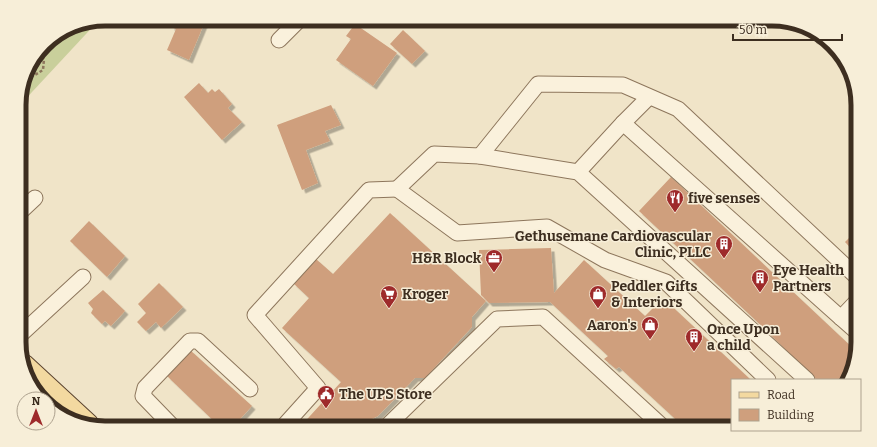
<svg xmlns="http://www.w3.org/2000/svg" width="877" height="447" font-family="Bitter,serif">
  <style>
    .green { fill: #c9cf9b }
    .building { fill: #cf9f7d; filter: url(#shadow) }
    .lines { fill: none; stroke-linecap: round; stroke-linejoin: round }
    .minor-casing { stroke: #8d765c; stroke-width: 17 }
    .major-casing { stroke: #5b4430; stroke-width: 21 }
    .path { stroke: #8d765c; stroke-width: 2.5; stroke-dasharray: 3 2; stroke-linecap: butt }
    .minor { stroke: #faf1dc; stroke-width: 15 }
    .major { stroke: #f3d9a0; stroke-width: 19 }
    .labels { text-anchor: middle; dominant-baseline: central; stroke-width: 3; stroke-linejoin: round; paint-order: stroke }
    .poi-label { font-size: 14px; font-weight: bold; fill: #3d2e20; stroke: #f7eed8; text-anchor: start }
    .rim { fill: none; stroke: #3d2e20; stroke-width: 5 }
  </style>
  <defs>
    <filter id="shadow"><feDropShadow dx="3.5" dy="3.5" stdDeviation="0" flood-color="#0004"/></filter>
  </defs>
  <rect width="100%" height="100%" fill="#f0e4c8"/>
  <polygon class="green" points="99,20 19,106 19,99 28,67 48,40 72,25"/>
  <g class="building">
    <polygon points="174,19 206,19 189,60 167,50 176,29 171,27"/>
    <polygon points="790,23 810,28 813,30 790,28"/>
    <polygon points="355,24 397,53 373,86 336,60 351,39 346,36"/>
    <polygon points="403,30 425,51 412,64 390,44"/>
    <polygon points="813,31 815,32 827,42 813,40"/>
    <polygon points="199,83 208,93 212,89 215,92 219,89 232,104 228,108 242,122 222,140 184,97"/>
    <polygon points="331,105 341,125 325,131 330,141 306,150 318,183 302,190 277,125"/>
    <polygon points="671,177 856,351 849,380 817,380 750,315 639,211"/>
    <polygon points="390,213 486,301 472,317 472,327 425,378 415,378 378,416 354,428 299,428 341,382 282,328 309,298 293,283 316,259 333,274"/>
    <polygon points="89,221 125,256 107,277 70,241"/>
    <polygon points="858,229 858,254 857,255 845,242"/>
    <polygon points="551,248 554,293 584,260 645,316 663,298 751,380 732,380 732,428 685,428 619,367 616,369 604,359 608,356 550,302 489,303 481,295 479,250"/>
    <polygon points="159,283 183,307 161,328 156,322 146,331 137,322 146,313 138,304"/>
    <polygon points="103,290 125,311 111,326 105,321 102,324 91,313 93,309 88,303"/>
    <polygon points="190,350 252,406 232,428 221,428 167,376"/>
  </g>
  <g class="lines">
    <defs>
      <g id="minor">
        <polyline points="279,40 300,19"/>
        <polyline points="623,123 649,97"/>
        <polyline points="480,156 578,172 807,380"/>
        <polyline points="578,172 623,123 841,318"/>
        <polyline points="19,213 35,198"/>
        <polyline points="858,300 841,318 858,333"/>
        <polyline points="20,335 83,277"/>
        <polyline points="768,380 666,282 605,260 547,227 457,233 397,189 434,154 480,156 538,84 623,85 678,109 858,278"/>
        <polyline points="174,428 143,396 145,388 190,341 198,341 250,389"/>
        <polyline points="282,428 318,388 255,315 369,190 397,189"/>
        <polyline points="385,428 497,319 543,317 664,428"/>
      </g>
      <polyline id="major" points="24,364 89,424"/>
    </defs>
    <use href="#minor" class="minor-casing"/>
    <use href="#major" class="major-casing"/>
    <polyline class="path" points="26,74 33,76 43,70 44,59 38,53"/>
    <use href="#minor" class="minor"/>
    <use href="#major" class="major"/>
  </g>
  <defs>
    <symbol id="restaurant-pin" viewBox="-11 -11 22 30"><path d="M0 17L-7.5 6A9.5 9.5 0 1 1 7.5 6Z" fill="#9e2a2b" stroke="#f7eed8"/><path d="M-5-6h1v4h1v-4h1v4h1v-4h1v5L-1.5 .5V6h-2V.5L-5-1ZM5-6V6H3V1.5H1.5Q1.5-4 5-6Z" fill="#fff"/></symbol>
    <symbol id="building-pin" viewBox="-11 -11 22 30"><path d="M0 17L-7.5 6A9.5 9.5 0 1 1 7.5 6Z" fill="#9e2a2b" stroke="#f7eed8"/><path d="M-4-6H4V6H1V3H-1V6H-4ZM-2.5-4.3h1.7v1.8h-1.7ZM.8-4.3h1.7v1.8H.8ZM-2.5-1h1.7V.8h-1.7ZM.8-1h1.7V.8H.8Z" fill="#fff"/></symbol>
    <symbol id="office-pin" viewBox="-11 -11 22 30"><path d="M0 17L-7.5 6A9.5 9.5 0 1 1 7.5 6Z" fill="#9e2a2b" stroke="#f7eed8"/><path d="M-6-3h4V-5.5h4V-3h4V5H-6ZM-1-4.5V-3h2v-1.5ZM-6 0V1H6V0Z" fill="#fff"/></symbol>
    <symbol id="supermarket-pin" viewBox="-11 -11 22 30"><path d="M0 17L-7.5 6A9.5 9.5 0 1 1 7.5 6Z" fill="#9e2a2b" stroke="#f7eed8"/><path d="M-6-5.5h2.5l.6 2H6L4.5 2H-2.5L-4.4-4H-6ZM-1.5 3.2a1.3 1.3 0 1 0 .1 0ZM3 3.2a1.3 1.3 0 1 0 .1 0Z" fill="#fff"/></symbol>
    <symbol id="shop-pin" viewBox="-11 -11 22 30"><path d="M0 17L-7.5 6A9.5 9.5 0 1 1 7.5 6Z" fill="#9e2a2b" stroke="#f7eed8"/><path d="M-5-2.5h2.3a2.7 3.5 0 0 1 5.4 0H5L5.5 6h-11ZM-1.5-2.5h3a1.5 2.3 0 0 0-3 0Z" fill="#fff"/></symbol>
    <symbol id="civic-pin" viewBox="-11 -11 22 30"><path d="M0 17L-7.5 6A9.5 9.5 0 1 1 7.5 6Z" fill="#9e2a2b" stroke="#f7eed8"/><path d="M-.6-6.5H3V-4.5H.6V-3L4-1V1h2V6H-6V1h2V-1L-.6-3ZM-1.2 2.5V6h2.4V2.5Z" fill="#fff"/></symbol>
  </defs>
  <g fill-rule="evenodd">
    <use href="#restaurant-pin" x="665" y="188" width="20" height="27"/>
    <use href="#building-pin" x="714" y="234" width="20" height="27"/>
    <use href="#office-pin" x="484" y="248" width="20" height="27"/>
    <use href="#building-pin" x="750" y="268" width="20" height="27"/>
    <use href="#supermarket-pin" x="379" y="284" width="20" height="27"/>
    <use href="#shop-pin" x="588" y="284" width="20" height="27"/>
    <use href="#shop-pin" x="640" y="315" width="20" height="27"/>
    <use href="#building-pin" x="684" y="327" width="20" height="27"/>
    <use href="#civic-pin" x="316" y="384" width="20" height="27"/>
  </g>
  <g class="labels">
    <g class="poi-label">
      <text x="688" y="198">five senses</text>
      <text x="711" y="236" text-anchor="end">Gethusemane Cardiovascular<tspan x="711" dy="16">Clinic, PLLC</tspan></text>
      <text x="481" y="258" text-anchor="end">H&amp;R Block</text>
      <text x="773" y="270">Eye Health<tspan x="773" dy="16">Partners</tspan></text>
      <text x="611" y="286">Peddler Gifts<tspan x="611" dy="16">&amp; Interiors</tspan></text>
      <text x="402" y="294">Kroger</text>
      <text x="637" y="325" text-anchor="end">Aaron's</text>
      <text x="707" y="329">Once Upon<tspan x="707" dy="16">a child</tspan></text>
      <text x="339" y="394">The UPS Store</text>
    </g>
  </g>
  <path d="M0 0H877V447H0ZM105 26H772A79 79 0 0 1 851 105V342A79 79 0 0 1 772 421H105A79 79 0 0 1 26 342V105A79 79 0 0 1 105 26Z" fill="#f7eed8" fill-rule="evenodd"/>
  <path class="rim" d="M105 26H772A79 79 0 0 1 851 105V342A79 79 0 0 1 772 421H105A79 79 0 0 1 26 342V105A79 79 0 0 1 105 26Z"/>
  <rect x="731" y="379" width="130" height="52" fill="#f7eed8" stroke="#ada18e"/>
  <rect x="739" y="392" width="20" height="6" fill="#f3d9a0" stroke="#ada18e"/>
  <text x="767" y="399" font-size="12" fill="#3d2e20">Road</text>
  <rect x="739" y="409" width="20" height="12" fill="#cf9f7d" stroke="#ada18e"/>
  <text x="767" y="419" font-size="12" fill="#3d2e20">Building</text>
  <g transform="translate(36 411)"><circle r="19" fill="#f7eed8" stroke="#ada18e"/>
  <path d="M0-3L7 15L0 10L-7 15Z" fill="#9e2a2b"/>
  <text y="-6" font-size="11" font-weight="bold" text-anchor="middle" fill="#3d2e20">N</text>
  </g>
  <path d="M733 34v6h109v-6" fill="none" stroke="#3d2e20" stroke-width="2"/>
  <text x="739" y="34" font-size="12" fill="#3d2e20" stroke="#f7eed8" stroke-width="3" paint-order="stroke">50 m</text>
</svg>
